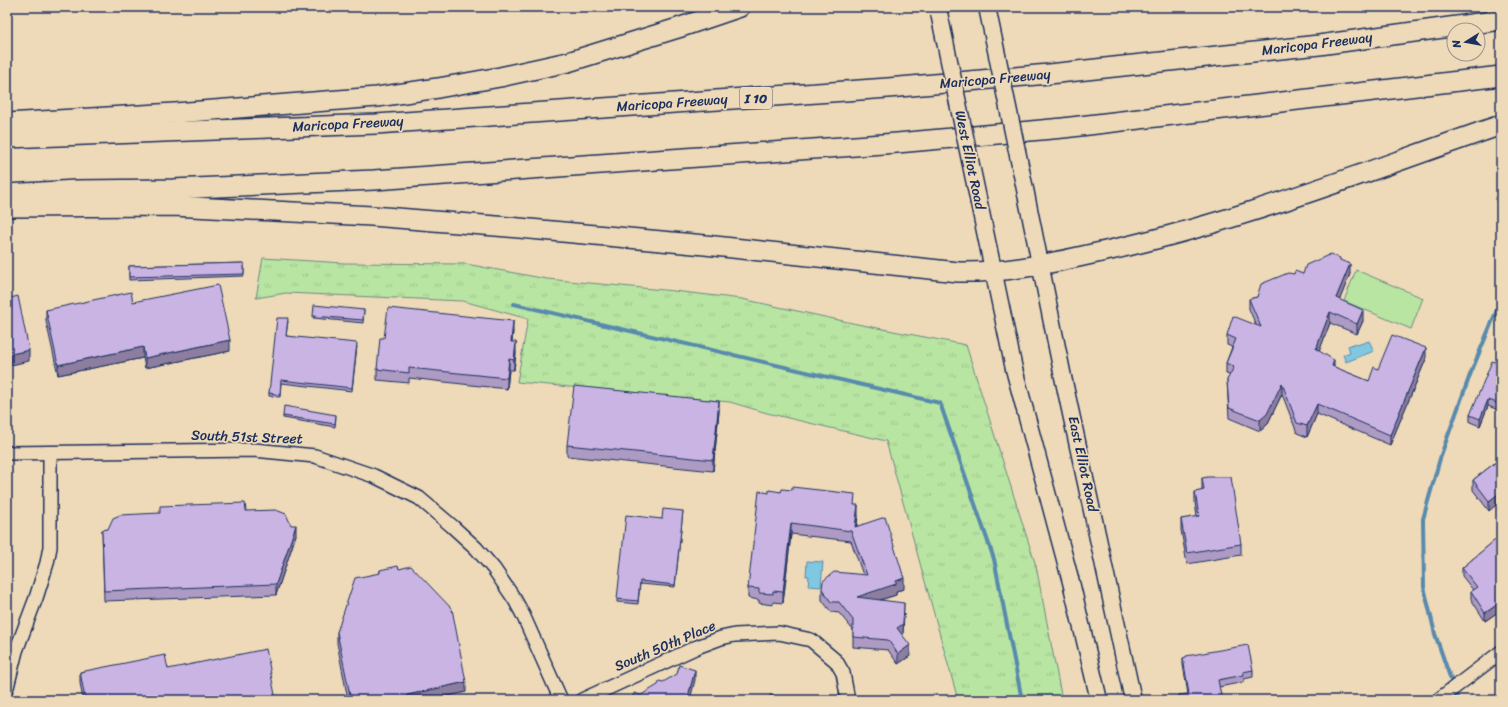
<svg xmlns="http://www.w3.org/2000/svg" width="1508" height="707" font-family="Sriracha,sans-serif">
  <style>
    .grass { fill: url(#grass-tufts); stroke: #6a8a80 }
    .pitch { fill: #b9e5a2; stroke: #6a8a80 }
    .water { fill: #80c7e1; stroke: #588aad }
    .lines { fill: none; stroke-linecap: round; stroke-linejoin: round }
    .stream { stroke: #588aad; stroke-width: 4 }
    .minor-casing { stroke: #1b2f5e; stroke-width: 16 }
    .major-casing { stroke: #1b2f5e; stroke-width: 19 }
    .highway-casing { stroke: #1b2f5e; stroke-width: 22 }
    .minor { stroke: #eedab8; stroke-width: 13 }
    .major { stroke: #eedab8; stroke-width: 16 }
    .highway { stroke: #eedab8; stroke-width: 19 }
    .major-bridge-casing { stroke: #1b2f5e; stroke-width: 19; stroke-linecap: butt }
    .major-bridge { stroke: #eedab8; stroke-width: 16 }
    .wall { fill: #ae9bc4; stroke: #1b2f5e }
    .shaded-wall { fill: #8d7ea0; stroke: #1b2f5e }
    .building { fill: #cab4e4; stroke: #1b2f5e }
    .labels { text-anchor: middle; dominant-baseline: central; stroke-width: 3.5; stroke-linejoin: round; paint-order: stroke }
    .shield { fill: #eedab8; stroke: #5a6279; stroke-width: 1 }
    .shield-label { font-size: 13px; font-weight: bold; fill: #1b2f5e }
    .street-label { font-size: 14px; fill: #1b2f5e; stroke: #eedab8 }
  </style>
  <defs>
    <pattern id="grass-tufts" width="24" height="20" patternUnits="userSpaceOnUse"><rect width="24" height="20" fill="#b9e5a2"/><path d="M3 7l-1-3M5 7V3M7 7l1-3M15 17l-1-3M17 17v-4M19 17l1-3" fill="none" stroke="#9ec58e"/></pattern>
  </defs>
  <rect width="100%" height="100%" fill="#eedab8"/>
  <filter id="ink" filterUnits="userSpaceOnUse"><feTurbulence type="fractalNoise" baseFrequency=".025" numOctaves="2"/><feDisplacementMap in="SourceGraphic" scale="8" xChannelSelector="R" yChannelSelector="G"/><feConvolveMatrix kernelMatrix="1 2 1 2 8 2 1 2 1" color-interpolation-filters="sRGB"/></filter>
  <g filter="url(#ink)">
    <polygon class="grass" points="263,258 344,263 466,264 547,279 674,291 742,299 857,324 966,345 1036,566 1062,700 958,700 886,441 767,413 730,402 517,382 528,319 463,301 286,293 256,298"/>
    <polygon class="pitch" points="1356,270 1423,298 1411,329 1344,301"/>
    <g class="water">
      <polygon points="1369,341 1374,351 1346,362 1343,355 1350,352 1348,346 1356,343 1357,345"/>
      <polygon points="807,561 823,562 821,587 808,586 809,576 806,576"/>
    </g>
    <g class="lines">
      <g class="stream">
        <polyline points="514,304 940,403 994,559 1022,700"/>
        <polyline points="1458,700 1435,634 1424,587 1423,519 1441,455 1470,375 1501,300"/>
      </g>
      <defs>
        <g id="minor">
          <polyline points="7,453 254,450 315,456 374,476 419,498 452,526 476,548 494,569 515,600 523,615 561,700"/>
          <polyline points="7,687 16,651 36,598 47,563 50,547 50,453"/>
          <polyline points="582,700 697,647 721,638 735,635 779,633 811,640 836,661 843,673 848,700"/>
          <polyline points="1438,700 1501,652"/>
        </g>
        <g id="major">
          <polyline points="1026,194 1063,377 1133,700"/>
          <polyline points="979,203 1014,369 1071,582 1099,700"/>
        </g>
        <g id="highway">
          <polyline points="7,123 175,113 377,97 438,88 500,77 568,62 678,28 740,7"/>
          <polyline points="7,138 376,124 888,88 1049,74 1319,45 1501,20"/>
          <polyline points="7,194 76,190 173,189 374,180 897,143 1063,128 1501,76"/>
          <path d="M 7,207 L 173,206 L 372,216 L 508,227 L 705,245 L 958,272 C 1004,273 1048,264 1092,254 C 1233,225 1366,171 1501,125"/>
        </g>
      </defs>
      <use href="#minor" class="minor-casing"/>
      <use href="#major" class="major-casing"/>
      <use href="#highway" class="highway-casing"/>
      <use href="#minor" class="minor"/>
      <use href="#major" class="major"/>
      <use href="#highway" class="highway"/>
      <defs>
        <g id="major-bridge">
          <polyline points="987,7 1026,194"/>
          <polyline points="939,13 979,203"/>
        </g>
      </defs>
      <use href="#major-bridge" class="major-bridge-casing"/>
      <use href="#major-bridge" class="major-bridge"/>
    </g>
    <g class="wall">
      <polygon points="1340,260 1350,274 1339,300 1363,321 1357,334 1330,323 1319,351 1334,367 1369,381 1378,369 1426,359 1390,445 1317,414 1307,437 1297,433 1282,394 1267,425 1260,431 1229,418 1227,380 1230,375 1226,374 1226,363 1232,347 1227,345 1227,335 1256,325 1249,309 1249,299 1257,297 1294,274 1303,274"/>
      <polygon points="244,263 244,276 129,280 129,266"/>
      <polygon points="133,302 230,351 145,368 143,358 58,375 46,321 46,310"/>
      <polygon points="364,310 363,323 313,318 313,316"/>
      <polygon points="288,321 286,336 357,346 352,391 281,383 280,397 269,396 269,393"/>
      <polygon points="513,331 512,342 516,353 514,370 509,370 507,389 409,378 409,383 377,380 377,369 384,338"/>
      <polygon points="1501,364 1501,411 1488,406 1480,426 1470,422 1470,415"/>
      <polygon points="719,412 713,471 567,456 567,445"/>
      <polygon points="283,416 336,417 335,427 283,418"/>
      <polygon points="1501,458 1489,511 1473,490 1473,480"/>
      <polygon points="1202,478 1241,544 1241,555 1187,564 1181,530 1181,519 1197,517 1195,503 1195,492 1202,491"/>
      <polygon points="781,492 855,505 858,516 857,526 904,589 896,591 896,595 880,600 904,614 903,635 902,635 910,656 898,664 888,650 853,647 853,630 839,613 831,612 822,600 822,589 863,575 851,541 791,534 783,603 773,602 773,605 759,603 759,600 748,598 748,588 769,493"/>
      <polygon points="246,511 296,535 276,595 104,601 102,530"/>
      <polygon points="683,511 675,587 640,584 638,604 617,602 617,599 662,519"/>
      <polygon points="1501,535 1501,610 1485,621 1471,599 1471,591 1473,590 1462,576 1462,568"/>
      <polygon points="380,570 466,692 431,700 348,700 337,643 337,632 380,573"/>
      <polygon points="1183,658 1253,670 1253,677 1244,679 1244,682 1219,687 1222,700 1179,700 1179,695 1188,694 1183,665"/>
      <polygon points="168,669 276,700 83,700 80,683 80,672"/>
    </g>
    <g class="shaded-wall">
      <polygon points="1350,264 1350,274 1336,309 1336,298"/>
      <polygon points="1363,310 1363,321 1357,334 1357,324"/>
      <polygon points="1330,312 1330,323 1316,360 1316,349"/>
      <polygon points="513,321 513,331 511,352 511,342"/>
      <polygon points="230,340 230,351 145,368 145,358"/>
      <polygon points="516,342 516,353 514,370 514,360"/>
      <polygon points="143,347 143,358 58,375 58,365"/>
      <polygon points="1426,348 1426,359 1390,445 1390,435"/>
      <polygon points="29,350 29,361 7,366 7,355"/>
      <polygon points="509,359 509,370 507,389 507,378"/>
      <polygon points="1334,360 1334,370 1332,366"/>
      <polygon points="1282,383 1282,394 1267,425 1260,431 1260,420"/>
      <polygon points="1488,400 1488,406 1480,426 1480,419"/>
      <polygon points="719,401 719,412 713,471 713,460"/>
      <polygon points="1317,404 1317,414 1307,437 1307,426"/>
      <polygon points="1501,492 1501,501 1489,511 1489,501"/>
      <polygon points="858,505 858,516 855,537 855,527"/>
      <polygon points="791,523 791,534 783,603 783,592"/>
      <polygon points="296,525 296,535 276,595 276,584"/>
      <polygon points="904,578 904,589 896,591 896,595 857,607 857,597 896,581"/>
      <polygon points="1501,602 1501,610 1485,621 1485,613"/>
      <polygon points="904,603 903,635 897,639 897,628"/>
      <polygon points="910,645 910,656 898,664 898,654"/>
      <polygon points="695,670 695,680 690,700 687,700"/>
      <polygon points="466,682 466,692 431,700 408,700 407,695"/>
    </g>
    <g class="building">
      <polygon points="1331,254 1340,258 1340,260 1350,264 1336,298 1363,310 1357,324 1330,312 1316,349 1334,360 1332,366 1369,381 1374,367 1378,369 1392,335 1426,348 1390,435 1317,404 1307,426 1297,423 1282,383 1267,414 1260,420 1229,408 1227,380 1234,367 1226,363 1236,339 1227,335 1233,316 1261,327 1249,299 1257,297 1261,284 1288,273 1294,274 1295,271 1303,274 1306,265"/>
      <polygon points="244,263 244,274 129,277 129,266"/>
      <polygon points="218,285 230,340 145,358 143,347 58,365 46,310 131,292 133,302"/>
      <polygon points="18,296 29,350 7,355 7,299"/>
      <polygon points="314,305 364,310 363,320 313,316"/>
      <polygon points="388,308 513,321 511,342 516,342 514,360 509,359 507,378 409,368 409,373 377,369 380,338 384,338"/>
      <polygon points="277,318 288,318 286,336 357,343 352,388 281,380 280,395 269,393"/>
      <polygon points="1492,361 1501,364 1501,404 1488,400 1480,419 1470,415"/>
      <polygon points="574,386 719,401 713,460 567,445"/>
      <polygon points="284,406 336,415 335,424 283,416"/>
      <polygon points="1501,458 1501,492 1489,501 1473,480"/>
      <polygon points="1208,477 1231,477 1241,544 1187,553 1181,519 1199,516 1195,492 1204,490 1202,478"/>
      <polygon points="792,487 855,494 854,505 858,505 855,527 885,517 904,578 896,581 896,584 857,597 904,603 903,624 897,628 910,645 898,654 888,640 853,637 853,620 839,602 831,602 822,589 823,581 834,572 867,575 851,531 791,523 783,592 773,591 773,594 759,593 759,589 748,588 759,491 769,493 769,490 781,492 782,489 792,490"/>
      <polygon points="245,503 246,511 276,510 286,514 291,525 296,525 276,584 104,591 102,530 108,529 113,518 120,515 160,513 160,506"/>
      <polygon points="663,509 683,511 675,585 640,581 638,601 617,599 626,515 662,519"/>
      <polygon points="1501,535 1501,602 1485,613 1471,591 1477,587 1462,568"/>
      <polygon points="398,566 399,569 411,566 452,609 466,682 407,695 408,700 351,700 337,632 355,578 380,573 380,570"/>
      <polygon points="1248,645 1253,670 1243,672 1244,675 1218,680 1222,700 1180,700 1179,695 1189,694 1183,658 1186,657 1186,656"/>
      <polygon points="266,649 276,700 84,700 83,698 85,698 80,672 165,655 168,669"/>
      <polygon points="679,665 695,670 687,700 632,700 634,693 641,695 658,685 659,681 663,682 677,674"/>
      <polygon points="770,695 789,700 769,700"/>
    </g>
  </g>
  <g class="labels">
    <rect class="shield" x="740" y="87" width="32" height="22" rx="3"/>
    <g class="shield-label">
      <text x="756" y="98">I 10</text>
    </g>
    <g class="street-label">
      <text transform="translate(1317 44) rotate(-7)">Maricopa Freeway</text>
      <text transform="translate(995 79) rotate(-5)">Maricopa Freeway</text>
      <text transform="translate(672 103) rotate(-4)">Maricopa Freeway</text>
      <text transform="translate(348 124) rotate(-3)">Maricopa Freeway</text>
      <text transform="translate(970 160) rotate(78)">West Elliot Road</text>
      <text transform="translate(247 437) rotate(2)">South 51st Street</text>
      <text transform="translate(1083 464) rotate(78)">East Elliot Road</text>
      <text transform="translate(665 646) rotate(-23)">South 50th Place</text>
    </g>
  </g>
  <rect width="1508" height="707" fill="none" stroke="#eedab8" stroke-width="24"/>
  <rect x="12" y="12" width="1484" height="683" fill="none" stroke="#1b2f5e" stroke-width="1.5" filter="url(#ink)"/>
  <g transform="translate(1466 42) rotate(259)"><circle r="19" fill="#eedab8" stroke="#9a9694"/>
  <path d="M0-3L7 15L0 10L-7 15Z" fill="#1b2f5e"/>
  <text y="-6" font-size="11" font-weight="bold" text-anchor="middle" fill="#1b2f5e">N</text>
  </g>
</svg>
